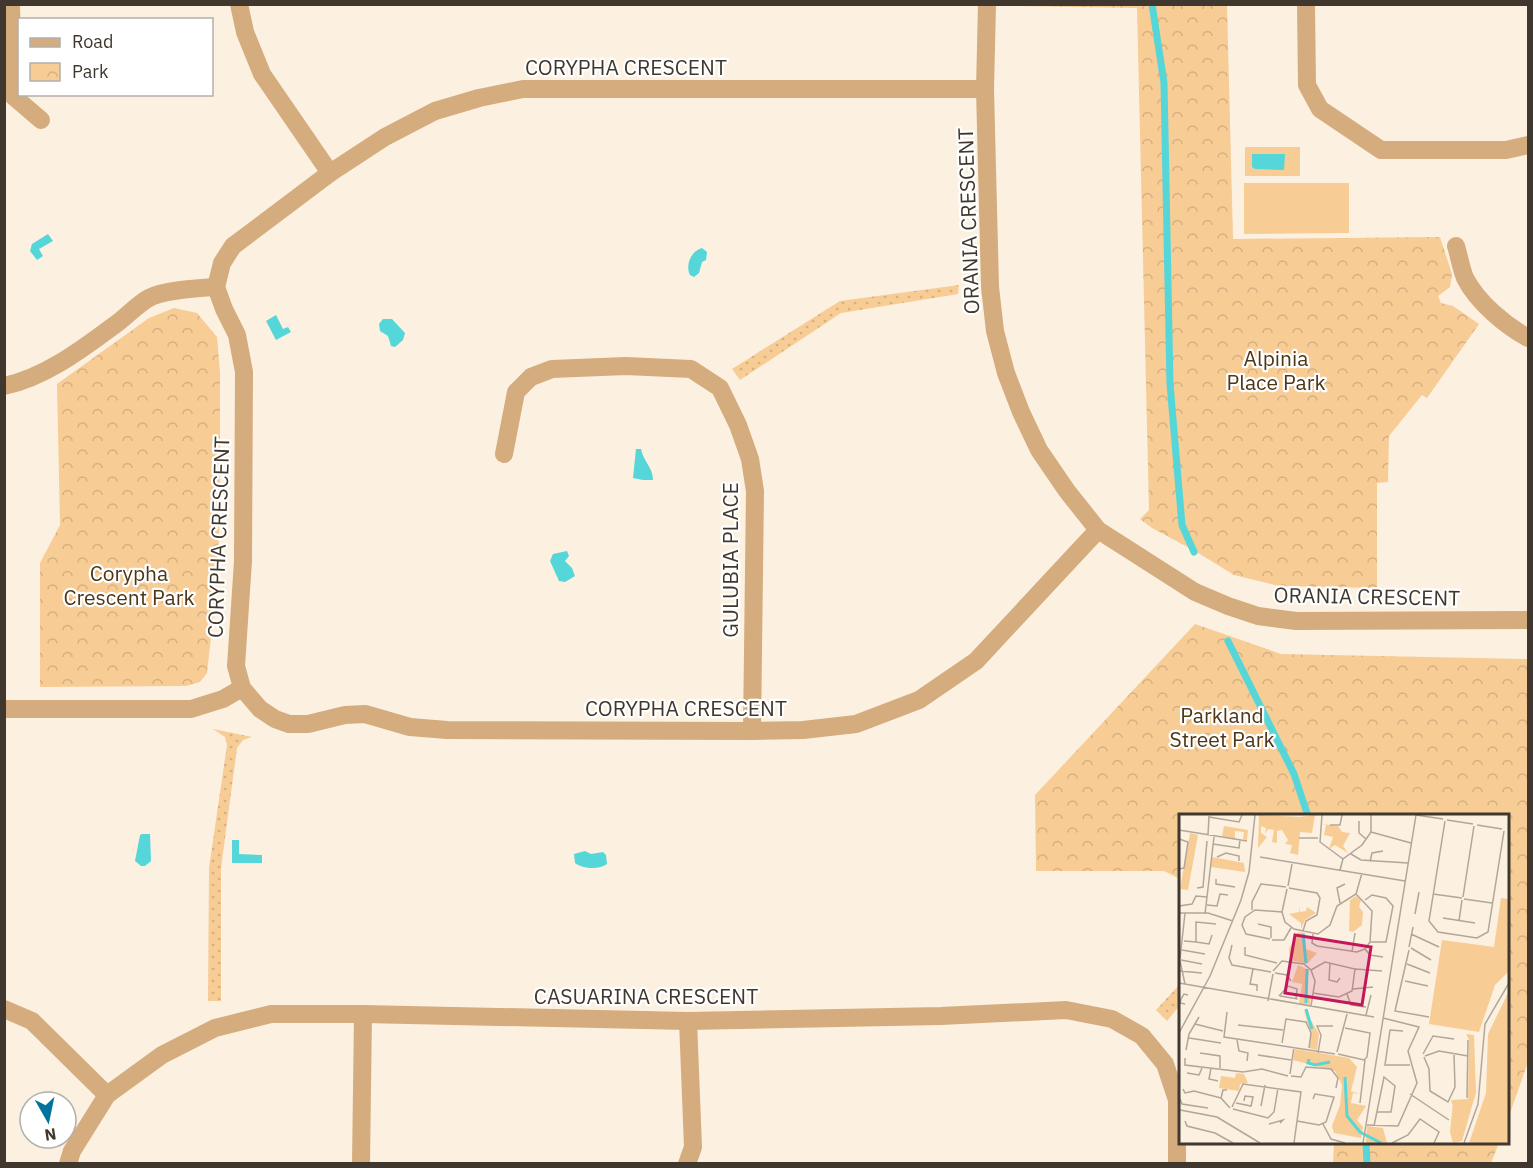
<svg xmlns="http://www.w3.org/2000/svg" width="1533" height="1168" font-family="'IBM Plex Sans',sans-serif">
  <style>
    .grass { fill: url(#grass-dots) }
    .park { fill: url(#park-crowns) }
    .pitch { fill: #f7cc95 }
    .water { fill: #55d6d9 }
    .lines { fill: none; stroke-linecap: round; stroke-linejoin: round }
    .stream { stroke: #55d6d9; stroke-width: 7 }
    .minor { stroke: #d4ac7d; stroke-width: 18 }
    .labels { text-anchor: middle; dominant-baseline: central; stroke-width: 4.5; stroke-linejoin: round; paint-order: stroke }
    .street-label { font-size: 21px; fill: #40382e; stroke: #fff }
    .park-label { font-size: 21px; fill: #4e3717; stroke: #fff }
    .inset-river { fill: none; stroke: #55d6d9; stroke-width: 3 }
    .inset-road { fill: none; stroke: #b1a699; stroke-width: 1.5 }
    .view { fill: #c2185b; fill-opacity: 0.15; stroke: #c2185b; stroke-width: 3 }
    .inset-edge { fill: none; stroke: #40382e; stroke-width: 3 }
  </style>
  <defs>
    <pattern id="grass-dots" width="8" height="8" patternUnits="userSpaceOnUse" patternTransform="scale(1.5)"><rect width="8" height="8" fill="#f7cc95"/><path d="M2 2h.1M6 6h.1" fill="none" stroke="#d5b081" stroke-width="1.8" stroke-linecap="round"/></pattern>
    <pattern id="park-crowns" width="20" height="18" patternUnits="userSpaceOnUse" patternTransform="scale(1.5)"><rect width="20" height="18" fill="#f7cc95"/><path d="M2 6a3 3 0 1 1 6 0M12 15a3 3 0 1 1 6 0" fill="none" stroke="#d5b081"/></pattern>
  </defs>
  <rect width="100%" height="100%" fill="#fcf0e1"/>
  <g class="grass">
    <polygon points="959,285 958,294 841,313 740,380 732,369 840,301"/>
    <polygon points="213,729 252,737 243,740 237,748 221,868 221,1001 208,1001 209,868 227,745 225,737"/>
    <polygon points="1180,984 1180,1005 1167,1021 1156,1010"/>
  </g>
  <g class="park">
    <polygon points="1019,5 1227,5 1233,239 1440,237 1452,274 1450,287 1438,296 1441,303 1453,306 1479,324 1427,398 1422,395 1389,436 1388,482 1377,483 1377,588 1279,586 1234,575 1195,551 1152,528 1140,519 1149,510 1137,8 1019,6"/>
    <polygon points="174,308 197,313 217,337 220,373 220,510 217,584 207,673 200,682 186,686 40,687 40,563 60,525 57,384 149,318"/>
    <polygon points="1195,624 1281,654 1528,659 1528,1062 1508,1119 1508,816 1180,816 1180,879 1164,871 1036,871 1035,795"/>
    <polygon points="1334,1143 1334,1142 1499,1143 1491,1163 1333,1163"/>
  </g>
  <g class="pitch">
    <rect x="1245" y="147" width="55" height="29"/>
    <polygon points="1244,183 1349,183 1349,233 1244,234"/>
  </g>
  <g class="water">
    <polygon points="1252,154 1285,154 1284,170 1255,169 1252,167"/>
    <polygon points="48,234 53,241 39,249 43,256 37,260 30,251 32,244"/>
    <path d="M 702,248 L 707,252 L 706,260 L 702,262 L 699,273 L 694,277 L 690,275 C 685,265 691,251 702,248 Z"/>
    <polygon points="276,315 283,329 288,327 291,332 276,340 266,321"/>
    <polygon points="383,319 392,319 405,333 403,340 395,347 391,346 388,336 380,331 379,324"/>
    <path d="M 636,449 L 641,449 C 643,461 653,467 653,480 L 643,480 L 633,478 Z"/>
    <polygon points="567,551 569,556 565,561 572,568 575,576 565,582 559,581 550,561 553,554"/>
    <polygon points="142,834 150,834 151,861 145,866 141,866 135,861 140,835"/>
    <polygon points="232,840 239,840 239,854 262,855 262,863 232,863"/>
    <path d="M 585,851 L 591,854 L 603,852 L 606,855 L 607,864 C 599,870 583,869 575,863 L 574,854 Z"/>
  </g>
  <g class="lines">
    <g class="stream">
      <polyline points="1152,4 1164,83 1170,384 1182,525 1194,552"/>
      <polyline points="1228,641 1294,774 1308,816"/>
      <polyline points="1366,1142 1367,1164"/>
    </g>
    <g class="minor">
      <polyline points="11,4 13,96 41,120"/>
      <polyline points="239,4 245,32 262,74 330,173"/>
      <polyline points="987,4 985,89 990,287 995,331 1006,373 1021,412 1039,450 1067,491 1098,530 1195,592 1228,606 1258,616 1296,621 1528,620"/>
      <polyline points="1306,4 1307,85 1320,109 1381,150 1506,150 1528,145"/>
      <polyline points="985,89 523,89 479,98 435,111 385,137 330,173 233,246 222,263 216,287 224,309 237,335 244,372 243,561 236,666 242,688 260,709 275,719 289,724 308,724 345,715 365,714 410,727 447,730 752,731 803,730 856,724 919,700 976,661 1098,530"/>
      <path d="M 1456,246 C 1459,256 1461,268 1465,278 C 1478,303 1505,325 1528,338"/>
      <path d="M 4,386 C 47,377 86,346 120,321 C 129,314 138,304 149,298 C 163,290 199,288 216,287"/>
      <polyline points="504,454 516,392 531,377 552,369 626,366 691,369 720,388 738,425 750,459 755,491 752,731"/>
      <polyline points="4,709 191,709 223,699 242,688"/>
      <polyline points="4,1009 32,1021 107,1095"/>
      <polyline points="68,1164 72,1151 107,1095 162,1055 215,1028 271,1014 363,1014 688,1021 941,1016 1066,1010 1112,1019 1142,1036 1165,1064 1177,1100 1177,1164"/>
      <polyline points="361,1164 363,1014"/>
      <polyline points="687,1164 693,1147 688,1021"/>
    </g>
  </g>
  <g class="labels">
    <g class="street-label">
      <text x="626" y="67">CORYPHA CRESCENT</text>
      <text transform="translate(968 221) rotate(-92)">ORANIA CRESCENT</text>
      <text transform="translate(218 537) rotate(-88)">CORYPHA CRESCENT</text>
      <text transform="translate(730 560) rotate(-90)">GULUBIA PLACE</text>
      <text transform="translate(1367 596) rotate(1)">ORANIA CRESCENT</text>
      <text x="686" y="708">CORYPHA CRESCENT</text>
      <text x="646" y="996">CASUARINA CRESCENT</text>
    </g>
    <g class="park-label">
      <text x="1276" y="358">Alpinia<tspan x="1276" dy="24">Place Park</tspan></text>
      <text x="129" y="573">Corypha<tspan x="129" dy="24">Crescent Park</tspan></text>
      <text x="1222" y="715">Parkland<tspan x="1222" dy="24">Street Park</tspan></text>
    </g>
  </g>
  <g transform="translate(1179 814)">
    <rect width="330" height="330" fill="#fcf0e1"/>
    <path d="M 80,1 L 121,3 L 136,1 L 133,19 L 121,18 L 119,41 L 111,39 L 113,31 L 106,30 L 109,26 L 103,16 L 98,17 L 98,29 L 93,28 L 95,16 L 89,15 L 86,20 L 87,14 L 82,12 L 82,19 L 88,23 L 79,34 ZM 45,12 L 69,16 L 68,26 L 64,25 L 65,18 L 56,17 L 56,25 L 43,22 ZM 11,19 L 19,21 L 9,76 L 1,75 ZM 33,43 L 65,49 L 66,58 L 32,53 ZM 322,84 L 330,85 L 330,157 L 316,171 L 300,218 L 250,210 L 263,126 L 315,133 ZM 274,289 L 293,292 L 283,327 L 274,329 L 271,318 Z" fill="#f7cc95"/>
    <path d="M 143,10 L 159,12 L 163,18 L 171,19 L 164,32 L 169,39 L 156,31 L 150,35 L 154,23 L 145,21 L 147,11 ZM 177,82 L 182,86 L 180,93 L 184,98 L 183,111 L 174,118 L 170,117 L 171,86 ZM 120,93 L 121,98 L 127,97 L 128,93 L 137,99 L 126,106 L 122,115 L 122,109 L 110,100 L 120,98 ZM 119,118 L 126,119 L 127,135 L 138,139 L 128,150 L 111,146 L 110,135 ZM 119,151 L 130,156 L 126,181 L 132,183 L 131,191 L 120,190 L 123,170 L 113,168 ZM 330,177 L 330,329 L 290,329 L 307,279 L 309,220 ZM 125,195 L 140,220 L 138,236 L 130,234 L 132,223 ZM 287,220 L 295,221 L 297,279 L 293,292 L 274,292 L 272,286 L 289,285 L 290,226 ZM 116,235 L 170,244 L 178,253 L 172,277 L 181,280 L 174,279 L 172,289 L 187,292 L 178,306 L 184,313 L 182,324 L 155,319 L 153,312 L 161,291 L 163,271 L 156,257 L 114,246 ZM 57,259 L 65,260 L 69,269 L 61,270 L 60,277 L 40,274 L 42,262 L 56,264 ZM 188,312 L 204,314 L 208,329 L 187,329 Z" fill="#f7cc95"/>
    <path class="inset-river" d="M 124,120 L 127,149M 127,189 L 128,155M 127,195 L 133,215M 130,245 L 129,249 L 136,251 L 151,248M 166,263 L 168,302 L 181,318 L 202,329"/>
    <path class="inset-road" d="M 143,1 L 141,28 L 164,45M 237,1 L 264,5M 30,3 L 60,8 L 63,1M 268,6 L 294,10M 180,7 L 180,19 L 187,25M 266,7 L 250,107 L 259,118 L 298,124 L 309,118 L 325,17M 151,11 L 161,11 L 163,1M 298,11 L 323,15M 0,16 L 68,27M 192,18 L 232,29M 29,21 L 30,2M 120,24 L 139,24M 0,25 L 9,28 L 5,54 L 0,55M 34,30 L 60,34 L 61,26M 172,40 L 182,46 L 229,49M 38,43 L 47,39 L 60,42 L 60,47M 81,43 L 226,67M 191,48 L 193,39 L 204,37M 161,56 L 164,45 L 183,31 L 192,18 L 192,1M 37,65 L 37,70 L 56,73M 109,72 L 113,50M 18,74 L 24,73 L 28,27M 110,74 L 138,79 L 141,84 L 138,101 L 127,107 L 124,117M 108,75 L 103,98 L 106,108 L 115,115 L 139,120 L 151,111 L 158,92 L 177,80 L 183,59M 254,80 L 283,84M 284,83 L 295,12M 285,85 L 313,89M 186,86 L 193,81 L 207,84 L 214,92 L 207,128 L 191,128M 161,89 L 158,74 L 166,70M 28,91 L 38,92 L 41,80 L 49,81M 0,92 L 13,90 L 17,82 L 28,83M 73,96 L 73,88 L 82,70 L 107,73M 0,99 L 29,99 L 54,107M 26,100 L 35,23M 236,100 L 240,78M 264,104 L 296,109M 280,107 L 283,86M 79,110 L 92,113 L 92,124M 134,120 L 133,129 L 138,132 L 178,138 L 186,135 L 191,128 L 193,97 L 177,80M 232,120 L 260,133M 91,125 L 67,120 L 63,111 L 66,103 L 76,96 L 103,98M 93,126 L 105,126 L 112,114M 5,127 L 17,128 L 17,108 L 37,110M 17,128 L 30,130 L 33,121M 53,131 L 50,144 L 53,151 L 92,158M 66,133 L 66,141 L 98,149M 230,133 L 234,113M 232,134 L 252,146M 186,135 L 191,141 L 204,143M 3,136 L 26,140M 230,136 L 216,197 L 250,203M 173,138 L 176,119M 1,145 L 6,99M 2,146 L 23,150M 1,147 L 6,170M 151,149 L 150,166 L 158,168 L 161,164M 228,150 L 251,159M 74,155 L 71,170 L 78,171 L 78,177M 176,155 L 203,157M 132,156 L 146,148 L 176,155 L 173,177 L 160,183 L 134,179M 1,157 L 23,159M 94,157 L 103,147 L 125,150 L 132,156 L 136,167 L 132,192M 96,159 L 108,161 L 112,167M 226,167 L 249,172M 0,169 L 195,203M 174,175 L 194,173M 168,180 L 172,191 L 187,193M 100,182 L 109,172 L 118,175 L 117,185M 101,182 L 119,185M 89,187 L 94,160M 6,190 L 1,189 L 2,185 L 5,180 L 9,181M 48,198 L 45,223 L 156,240M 187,201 L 192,181M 16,210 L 44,217M 59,211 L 104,216M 224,217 L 211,216 L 206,251 L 231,251M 0,219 L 31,162 L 62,86 L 70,58 L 76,1M 10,224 L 42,229M 58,226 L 60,237 L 69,239 L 68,247M 103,229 L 107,205 L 127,208 L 132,219 L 130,234M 7,236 L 10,220 L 20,203M 158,238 L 168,200M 21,239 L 41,242 L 41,254M 139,239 L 142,221 L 138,212 L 154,212M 159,240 L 185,246 L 188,243 L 191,219 L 166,214M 244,240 L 254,222 L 275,225M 79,241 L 112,246M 246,242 L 260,237 L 289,242M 245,243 L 250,255 L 251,277 L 269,288 L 276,273 L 275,241M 6,244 L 6,251 L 64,258 L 83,255 L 109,262M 32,254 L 30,265 L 39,267M 8,259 L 20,261 L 23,254M 111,260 L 115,233M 112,262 L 122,263 L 127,253 L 152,255 L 159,264 L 157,274M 4,275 L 6,279 L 15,277 L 42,284M 48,276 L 44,276 L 42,284 L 51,294M 231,280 L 270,306M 288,284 L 289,226M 1,285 L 3,290 L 29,294M 57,289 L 72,292 L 74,283 L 66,282 L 65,287M 181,289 L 186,246M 82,292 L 86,271M 53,293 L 64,270 L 122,278 L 115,329M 54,295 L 89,304 L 95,298 L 99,274M 1,296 L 38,303 L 81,329M 6,307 L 8,312 L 36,319 L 54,329M 118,307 L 140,311 L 147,308 L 155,283 L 136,280 L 134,285M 90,310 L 104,306 L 101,309M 144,310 L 152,325 L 166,329M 188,311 L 219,312 L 238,269 L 229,237 L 240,213 L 204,204M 195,312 L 205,263 L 216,272 L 212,298 L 198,298M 184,329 L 237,1M 213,329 L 229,321 L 241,305 L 260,318 L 255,329M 285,329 L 299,290 L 306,210 L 330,169"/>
    <path class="view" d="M 116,121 L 192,133 L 183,191 L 106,179 Z"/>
    <rect width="330" height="330" class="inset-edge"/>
  </g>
  <rect width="1533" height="1168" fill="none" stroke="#40382e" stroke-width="12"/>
  <rect x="18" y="18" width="195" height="78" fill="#ffffff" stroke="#b3afab" stroke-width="1.5"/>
  <rect x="30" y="38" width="30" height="9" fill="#d4ac7d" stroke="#b3afab" stroke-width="1.5"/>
  <text x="72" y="48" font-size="18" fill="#40382e">Road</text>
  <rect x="30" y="63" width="30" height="18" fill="url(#park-crowns)" stroke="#b3afab" stroke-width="1.5"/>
  <text x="72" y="78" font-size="18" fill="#40382e">Park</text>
  <g transform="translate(48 1120) rotate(171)"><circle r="28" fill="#ffffff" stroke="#b3afab" stroke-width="1.5"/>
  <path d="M0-4.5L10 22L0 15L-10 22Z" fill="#00749e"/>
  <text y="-9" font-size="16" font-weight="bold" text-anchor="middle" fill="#40382e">N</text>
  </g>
</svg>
